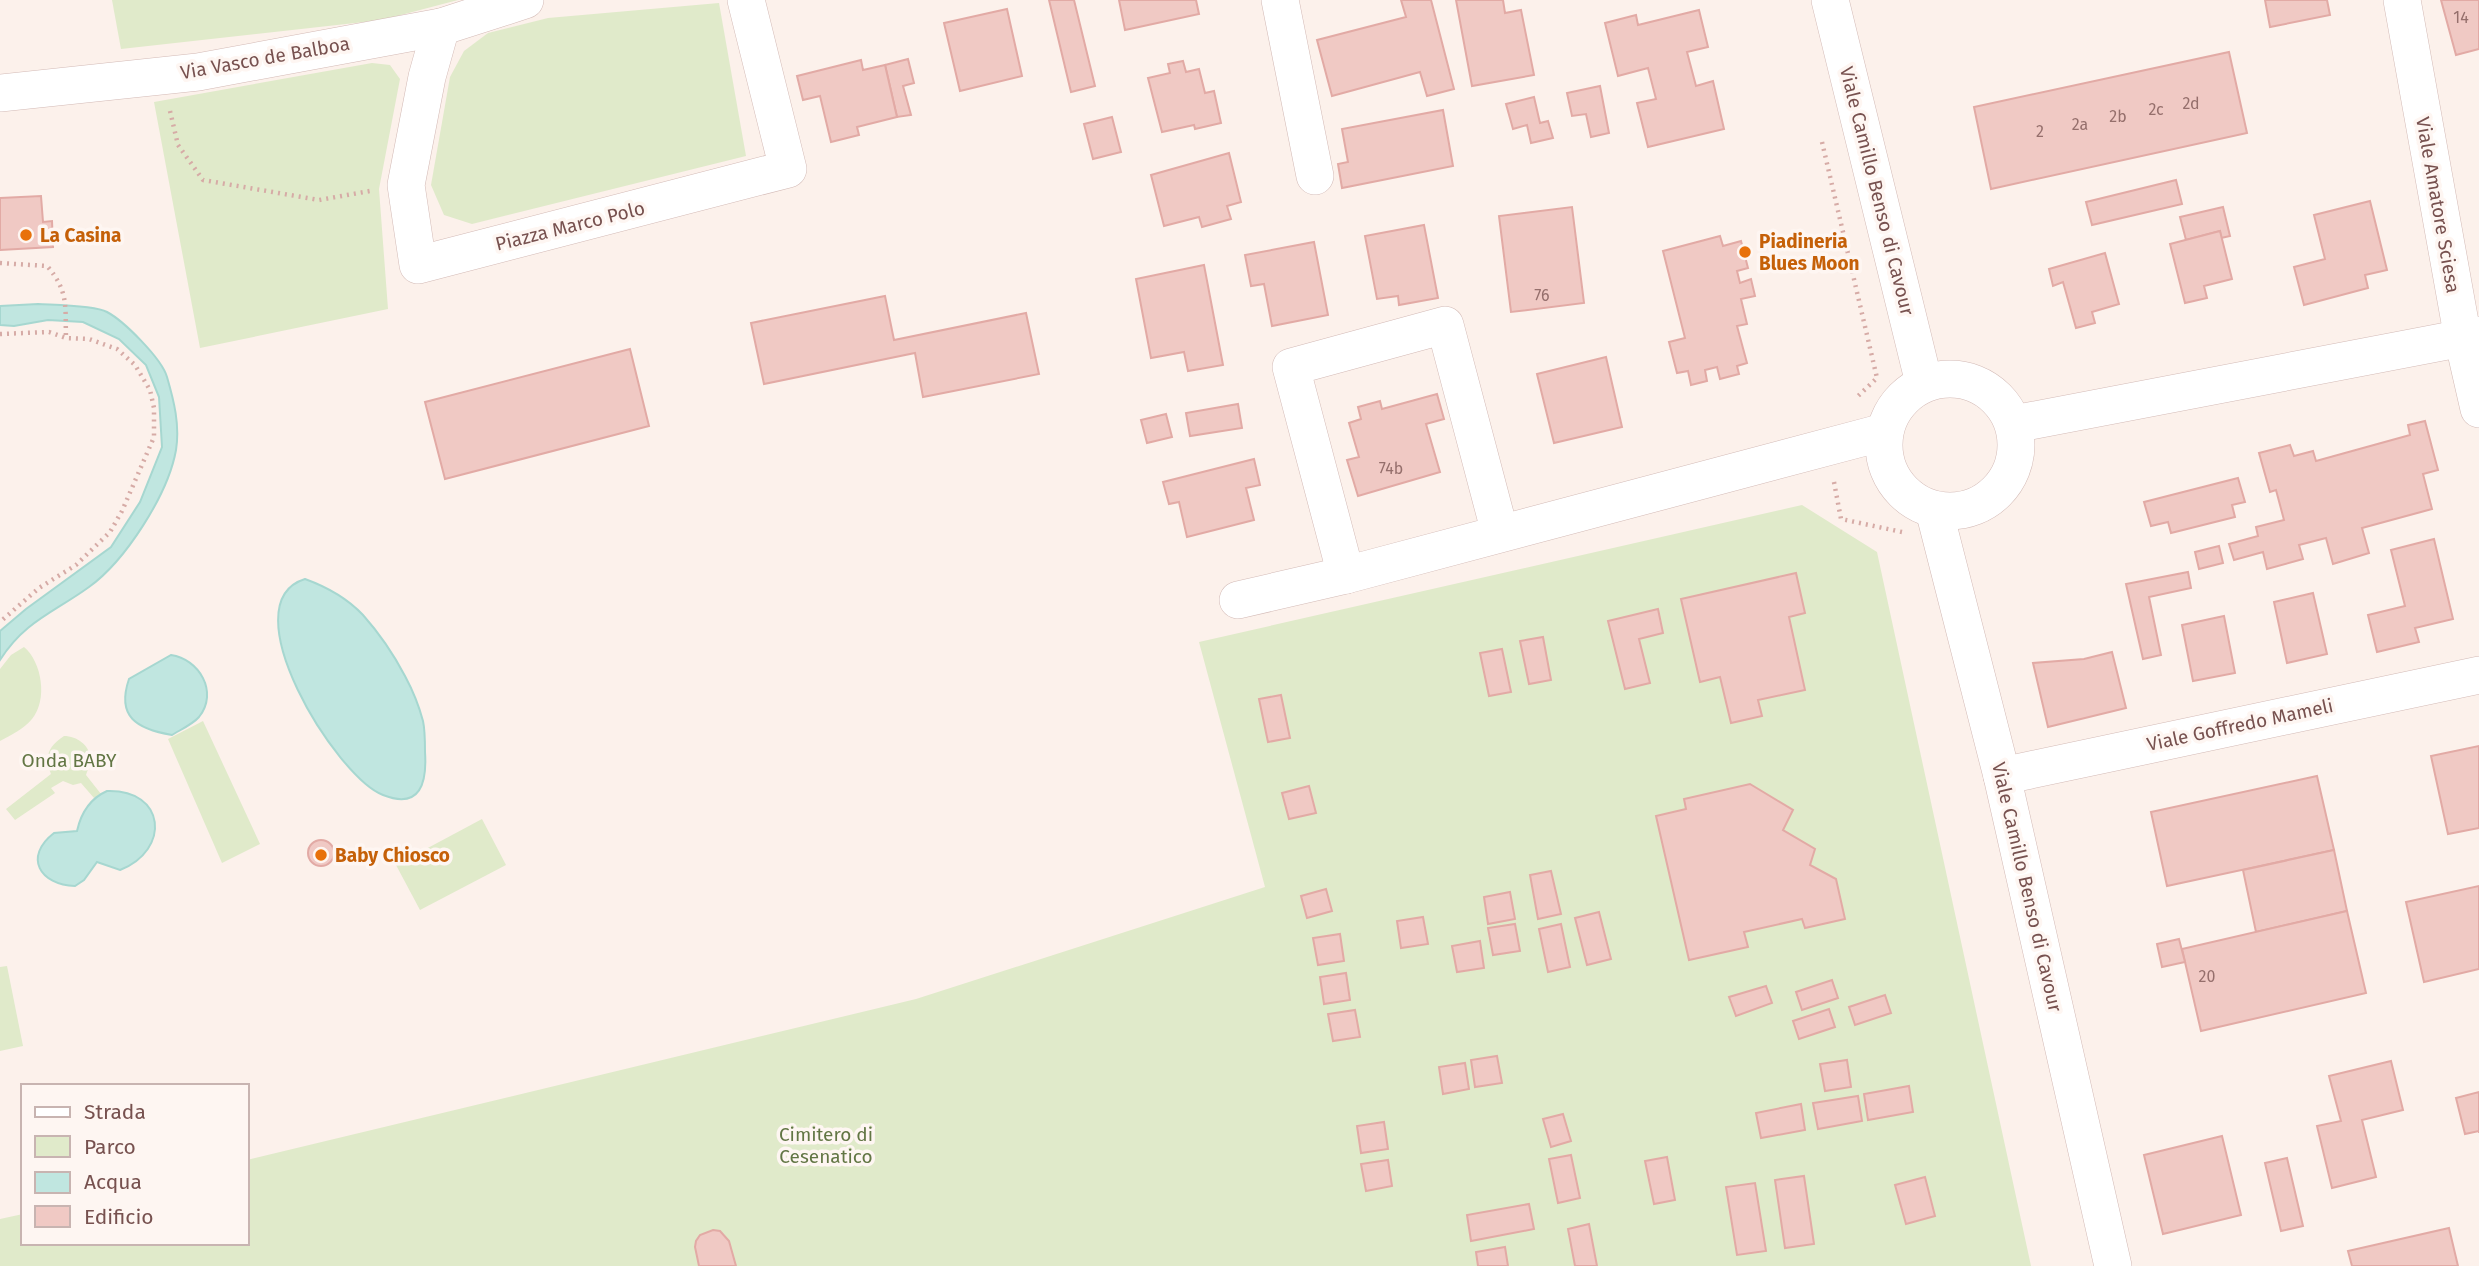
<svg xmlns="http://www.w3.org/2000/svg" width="2479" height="1266" font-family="'Fira Sans',sans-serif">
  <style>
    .green { fill: #e0eaca }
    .water { fill: #c0e6e0; stroke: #a6d7d0; stroke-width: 2 }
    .building { fill: #f0c9c4; stroke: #e2aaa5; stroke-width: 2 }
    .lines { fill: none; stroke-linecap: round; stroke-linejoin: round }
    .minor-casing { stroke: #d3bab6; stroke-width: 38 }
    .path { stroke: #d6aba6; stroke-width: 4.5; stroke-dasharray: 2 5; stroke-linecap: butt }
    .minor { stroke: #fff; stroke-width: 37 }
    .food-dot { fill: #e8710a; stroke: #fef6f2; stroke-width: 2.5 }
    .labels { text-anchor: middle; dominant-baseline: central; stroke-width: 7; stroke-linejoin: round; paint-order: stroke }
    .number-label { font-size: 16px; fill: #956f6c }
    .street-label { font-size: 19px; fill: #77514f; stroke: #fef6f2 }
    .food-label { font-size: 19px; font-weight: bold; fill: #c56008; stroke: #fef6f2; text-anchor: start }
    .park-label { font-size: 19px; fill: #627644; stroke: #fef6f2 }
  </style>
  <rect width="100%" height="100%" fill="#fcf1eb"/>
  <g class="green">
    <polygon points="112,0 458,0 382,20 121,49"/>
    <polygon points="719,3 746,156 472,224 444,215 431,185 450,77 464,51 488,33 548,18"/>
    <polygon points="372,63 390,65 400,79 379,189 388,309 200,348 154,102"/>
    <polygon points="1802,505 1877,552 2031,1266 0,1266 0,1219 23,1214 23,1243 247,1243 247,1160 916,999 1265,887 1199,642"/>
    <path d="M 24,647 C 42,662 48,700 32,719 C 24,729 11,735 0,741 L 0,669 L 11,655 Z"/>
    <polygon points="203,721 260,844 222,863 168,739"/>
    <path d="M 64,736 C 78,736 93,747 90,764 C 89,768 87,771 86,775 L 101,794 L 94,798 L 81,783 L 73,785 L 63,781 L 51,788 L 55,793 L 15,820 L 6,809 L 51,774 C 44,756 48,747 64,736 Z"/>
    <polygon points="482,819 506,865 420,910 396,865"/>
    <polygon points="7,966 23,1046 0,1051 0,967"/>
  </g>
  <g class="water">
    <path d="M 38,304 C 54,305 94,305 107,312 C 124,321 162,359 167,377 C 174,401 180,425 176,450 C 168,495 125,561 89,587 C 53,613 25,621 0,660 L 0,631 L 26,609 L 111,547 L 140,502 L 162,447 L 159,397 L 146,365 L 119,339 L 83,322 L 48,320 L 14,326 L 0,325 L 0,306 Z"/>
    <path d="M 305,579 C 327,587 347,598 363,615 C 379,633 394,655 405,676 C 412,689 419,706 423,721 C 425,730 425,742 425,752 C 427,782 421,810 383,795 C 336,777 228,603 305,579 Z"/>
    <path d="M 171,655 C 199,659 219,692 199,717 C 193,724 180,730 172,735 C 137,729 116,717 129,679 Z"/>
    <path d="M 107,791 C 166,789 171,850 120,870 L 97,862 L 84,880 L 75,886 C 40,885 23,857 54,833 L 77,831 C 81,813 89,799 107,791 Z"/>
  </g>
  <g class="building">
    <polygon points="1049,0 1074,0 1095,86 1071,92"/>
    <polygon points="1119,0 1196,0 1199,14 1125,30"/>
    <polygon points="1401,0 1431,0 1454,89 1427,96 1420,72 1332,96 1317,40 1406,17"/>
    <polygon points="1456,0 1503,0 1505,13 1521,10 1534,75 1472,86"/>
    <polygon points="2265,0 2327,0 2330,15 2270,27"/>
    <polygon points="2441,0 2479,0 2479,49 2456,55"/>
    <polygon points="1007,9 1022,76 960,91 944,23"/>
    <polygon points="1699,10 1708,47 1687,52 1696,86 1713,81 1724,129 1648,147 1637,103 1656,99 1648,68 1618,76 1605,23 1636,15 1638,25"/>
    <polygon points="2229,52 2247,133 1991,189 1974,107"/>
    <polygon points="908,59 914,83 903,86 911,115 897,117 885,65"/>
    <polygon points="861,60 863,70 885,65 897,117 857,127 859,135 831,142 820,96 803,100 797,76"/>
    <polygon points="1183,61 1186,72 1199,69 1205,93 1214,91 1221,123 1195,129 1194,125 1162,132 1148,78 1170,73 1168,64"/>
    <polygon points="1600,86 1609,133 1591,137 1586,114 1572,116 1567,93"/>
    <polygon points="1534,97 1540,123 1548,121 1553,138 1531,143 1527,125 1513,129 1506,104"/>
    <polygon points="1443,110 1453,166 1342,188 1338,164 1348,162 1342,129"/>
    <polygon points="1112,117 1121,152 1093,159 1084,124"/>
    <polygon points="1229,153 1241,202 1227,206 1231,219 1202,227 1199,217 1164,226 1151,175"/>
    <polygon points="2176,180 2182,204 2092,225 2086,202"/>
    <polygon points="41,196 43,222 52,221 53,247 0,250 0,198"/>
    <polygon points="2370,201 2387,270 2365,275 2368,288 2304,305 2294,267 2325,259 2314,215"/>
    <polygon points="1572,207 1584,303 1511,312 1499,216"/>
    <polygon points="2223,207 2230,236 2221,238 2220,231 2186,240 2180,217"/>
    <polygon points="1424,225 1438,298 1399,305 1398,296 1377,299 1365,236"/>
    <polygon points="2220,231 2232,279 2204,286 2207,298 2185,303 2170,244"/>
    <polygon points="1720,236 1723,246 1741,241 1748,268 1737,271 1740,283 1751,279 1755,296 1741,299 1747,324 1737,326 1747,363 1737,366 1739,374 1720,379 1717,367 1705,370 1707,381 1691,385 1688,371 1677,373 1669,342 1685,338 1663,251"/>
    <polygon points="1314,242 1328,315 1272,326 1264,284 1251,286 1245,255"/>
    <polygon points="2105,253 2119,304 2092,312 2095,323 2076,328 2063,282 2053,286 2049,269"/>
    <polygon points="1204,265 1223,365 1188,371 1184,352 1151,358 1136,279"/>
    <polygon points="885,296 894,340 1026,313 1039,374 923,397 915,353 764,384 751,323"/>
    <polygon points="630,349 649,426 445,479 425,402"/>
    <polygon points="1606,357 1622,427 1554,443 1537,374"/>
    <polygon points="1437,394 1444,419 1426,424 1440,472 1358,496 1347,460 1359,457 1349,423 1361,419 1358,407 1380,401 1382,409"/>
    <polygon points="1238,404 1242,428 1190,436 1186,413"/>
    <polygon points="1166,414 1172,437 1147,443 1141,420"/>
    <polygon points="2425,421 2438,470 2423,474 2432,509 2362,528 2369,553 2333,564 2326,538 2299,545 2303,559 2267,569 2263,552 2234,560 2229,544 2258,536 2256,527 2284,520 2276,490 2270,492 2259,453 2290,445 2294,456 2313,451 2316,461 2410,435 2408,425"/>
    <polygon points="1254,459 1260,485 1246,488 1254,520 1187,537 1179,502 1169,504 1163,482"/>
    <polygon points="2238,478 2245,502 2232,505 2235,517 2171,533 2168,522 2151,526 2144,502"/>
    <polygon points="2434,539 2453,619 2415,628 2419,642 2377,652 2368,615 2405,606 2391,550"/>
    <polygon points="2219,546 2223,563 2199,569 2195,552"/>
    <polygon points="2188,572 2191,588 2149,597 2161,655 2143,659 2126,584"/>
    <polygon points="1796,573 1805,613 1789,617 1805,690 1758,700 1762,716 1731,723 1720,677 1700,682 1681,599"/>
    <polygon points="2313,593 2327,654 2287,663 2274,602"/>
    <polygon points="1658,609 1663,633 1639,639 1650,683 1625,689 1608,621"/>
    <polygon points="2224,616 2235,673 2193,681 2182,625"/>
    <polygon points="1543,637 1551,680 1529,684 1520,641"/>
    <polygon points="1502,649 1511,692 1489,696 1480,653"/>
    <polygon points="2112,652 2126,708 2048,727 2033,663 2084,659"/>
    <polygon points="1281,695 1290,738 1268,742 1259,699"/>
    <polygon points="2479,746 2479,828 2448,834 2431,756"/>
    <polygon points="2317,776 2334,850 2167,886 2151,812"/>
    <polygon points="1750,784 1793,810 1783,830 1815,849 1810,865 1836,879 1845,919 1805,928 1802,919 1744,932 1748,947 1689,960 1656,816 1686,809 1684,799"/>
    <polygon points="1309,786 1316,813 1289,819 1282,793"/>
    <circle cx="321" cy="853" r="13"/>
    <polygon points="2334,850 2347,911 2256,932 2243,870"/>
    <polygon points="1551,871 1561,914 1538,919 1530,875"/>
    <polygon points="2479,886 2479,969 2424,982 2406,902"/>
    <polygon points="1326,889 1332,911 1307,918 1301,896"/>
    <polygon points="1510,892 1515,919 1488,924 1484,897"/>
    <polygon points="2347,911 2366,993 2201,1031 2182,949"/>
    <polygon points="1599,912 1611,959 1587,965 1575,918"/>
    <polygon points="1423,917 1428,944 1401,948 1397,921"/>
    <polygon points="1515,924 1520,951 1493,955 1488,928"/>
    <polygon points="1561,924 1570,967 1548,972 1539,929"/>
    <polygon points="1340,934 1344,961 1318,965 1313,938"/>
    <polygon points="2179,939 2185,962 2162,967 2157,944"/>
    <polygon points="1480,941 1484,968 1457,972 1452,946"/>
    <polygon points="1346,973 1350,1000 1324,1004 1320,977"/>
    <polygon points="1832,980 1838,998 1802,1010 1796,992"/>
    <polygon points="1766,986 1772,1003 1736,1016 1729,997"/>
    <polygon points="1885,995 1891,1013 1855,1025 1849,1007"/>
    <polygon points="1829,1009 1835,1027 1799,1039 1793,1021"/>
    <polygon points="1355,1010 1360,1037 1333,1041 1328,1014"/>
    <polygon points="1497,1056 1502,1083 1475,1087 1471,1060"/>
    <polygon points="1847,1060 1851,1087 1825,1091 1820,1064"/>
    <polygon points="2391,1061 2403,1110 2362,1120 2376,1177 2332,1188 2317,1126 2341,1121 2329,1076"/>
    <polygon points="1465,1063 1469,1089 1443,1094 1439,1067"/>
    <polygon points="1909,1086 1913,1112 1868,1120 1864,1094"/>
    <polygon points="2479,1092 2479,1133 2479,1131 2465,1134 2456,1098"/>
    <polygon points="1858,1096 1862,1121 1818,1129 1813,1103"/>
    <polygon points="1801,1104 1805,1130 1761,1138 1756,1113"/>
    <polygon points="1563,1114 1571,1141 1551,1147 1543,1119"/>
    <polygon points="1384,1122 1388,1149 1361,1153 1357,1126"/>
    <polygon points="2222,1136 2241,1215 2163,1234 2144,1155"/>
    <polygon points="1571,1155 1580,1198 1558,1203 1549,1159"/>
    <polygon points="1667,1157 1675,1200 1654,1204 1645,1161"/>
    <polygon points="2287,1158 2303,1226 2281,1231 2265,1163"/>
    <polygon points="1388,1160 1392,1186 1366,1191 1361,1164"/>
    <polygon points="1804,1176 1814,1244 1785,1248 1775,1180"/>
    <polygon points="1925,1177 1935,1216 1906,1224 1895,1185"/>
    <polygon points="1755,1183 1766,1251 1737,1255 1726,1187"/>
    <polygon points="1529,1204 1534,1229 1471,1241 1467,1215"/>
    <polygon points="1589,1224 1597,1266 1575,1266 1568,1229"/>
    <polygon points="2449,1228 2458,1266 2352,1266 2348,1251"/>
    <polygon points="713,1230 720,1231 729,1241 736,1266 699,1266 695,1247 696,1241 700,1235"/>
    <polygon points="1505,1247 1508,1266 1478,1266 1476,1252"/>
  </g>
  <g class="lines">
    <defs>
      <g id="minor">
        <polyline points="1280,0 1315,176"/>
        <polyline points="1830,0 1924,383"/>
        <polyline points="2402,0 2463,339 2479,409"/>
        <polyline points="441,27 427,77 406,185 418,265 788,169 746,0"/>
        <polyline points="0,93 198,72 441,27 525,0"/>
        <circle cx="1950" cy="445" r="66"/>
        <polyline points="2014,424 2479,335"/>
        <polyline points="1934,510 2002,776 2113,1266"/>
        <polyline points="1346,575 1291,367 1445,325 1500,533"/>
        <polyline points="1238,600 1346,575 1884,432"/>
        <polyline points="2002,776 2479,675"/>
      </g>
    </defs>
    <use href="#minor" class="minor-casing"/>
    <g class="path">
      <polyline points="170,111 178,145 203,180 319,200 370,191"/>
      <polyline points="1822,142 1877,378 1856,398"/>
      <path d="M 0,263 L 47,266 C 69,291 65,307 66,338"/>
      <polyline points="0,334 49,332 66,338 89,339 117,349 135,365 150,390 154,408 154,437 122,511 110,532 76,565 39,588 0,622"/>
      <polyline points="1834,482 1841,519 1902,532"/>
    </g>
    <use href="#minor" class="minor"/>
  </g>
  <g class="food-dot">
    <circle cx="26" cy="235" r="7"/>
    <circle cx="1745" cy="252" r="7"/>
    <circle cx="321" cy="855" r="7"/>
  </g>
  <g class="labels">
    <g class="number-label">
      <text x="2461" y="17">14</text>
      <text x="2191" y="103">2d</text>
      <text x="2156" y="109">2c</text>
      <text x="2118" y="116">2b</text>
      <text x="2080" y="124">2a</text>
      <text x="2040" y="131">2</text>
      <text x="1542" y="295">76</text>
      <text x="1391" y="468">74b</text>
      <text x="2207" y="976">20</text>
    </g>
    <g class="street-label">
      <text transform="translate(265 58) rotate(-10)">Via Vasco de Balboa</text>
      <text transform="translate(1877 191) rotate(76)">Viale Camillo Benso di Cavour</text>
      <text transform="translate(2438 205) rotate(80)">Viale Amatore Sciesa</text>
      <text transform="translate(570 226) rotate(-14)">Piazza Marco Polo</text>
      <text transform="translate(2240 725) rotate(-12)">Viale Goffredo Mameli</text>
      <text transform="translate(2027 887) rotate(77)">Viale Camillo Benso di Cavour</text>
    </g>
    <g class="food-label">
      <text x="40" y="235">La Casina</text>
      <text x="1759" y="241">Piadineria<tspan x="1759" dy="22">Blues Moon</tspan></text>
      <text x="335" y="855">Baby Chiosco</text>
    </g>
    <g class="park-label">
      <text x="69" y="760">Onda BABY</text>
      <text x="826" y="1134">Cimitero di<tspan x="826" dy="22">Cesenatico</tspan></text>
    </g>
  </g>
  <rect x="21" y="1084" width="228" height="161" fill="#fef6f2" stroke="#c8b4b1" stroke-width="2"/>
  <rect x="35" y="1107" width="35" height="10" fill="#ffffff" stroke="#c8b4b1" stroke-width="2"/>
  <text x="84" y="1119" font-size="21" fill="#77514f">Strada</text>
  <rect x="35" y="1136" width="35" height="21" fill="#e0eaca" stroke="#c8b4b1" stroke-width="2"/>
  <text x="84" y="1154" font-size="21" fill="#77514f">Parco</text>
  <rect x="35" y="1172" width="35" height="21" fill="#c0e6e0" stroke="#c8b4b1" stroke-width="2"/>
  <text x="84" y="1189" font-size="21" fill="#77514f">Acqua</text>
  <rect x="35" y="1206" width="35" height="21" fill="#f0c9c4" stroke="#c8b4b1" stroke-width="2"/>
  <text x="84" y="1224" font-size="21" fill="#77514f">Edificio</text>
</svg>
